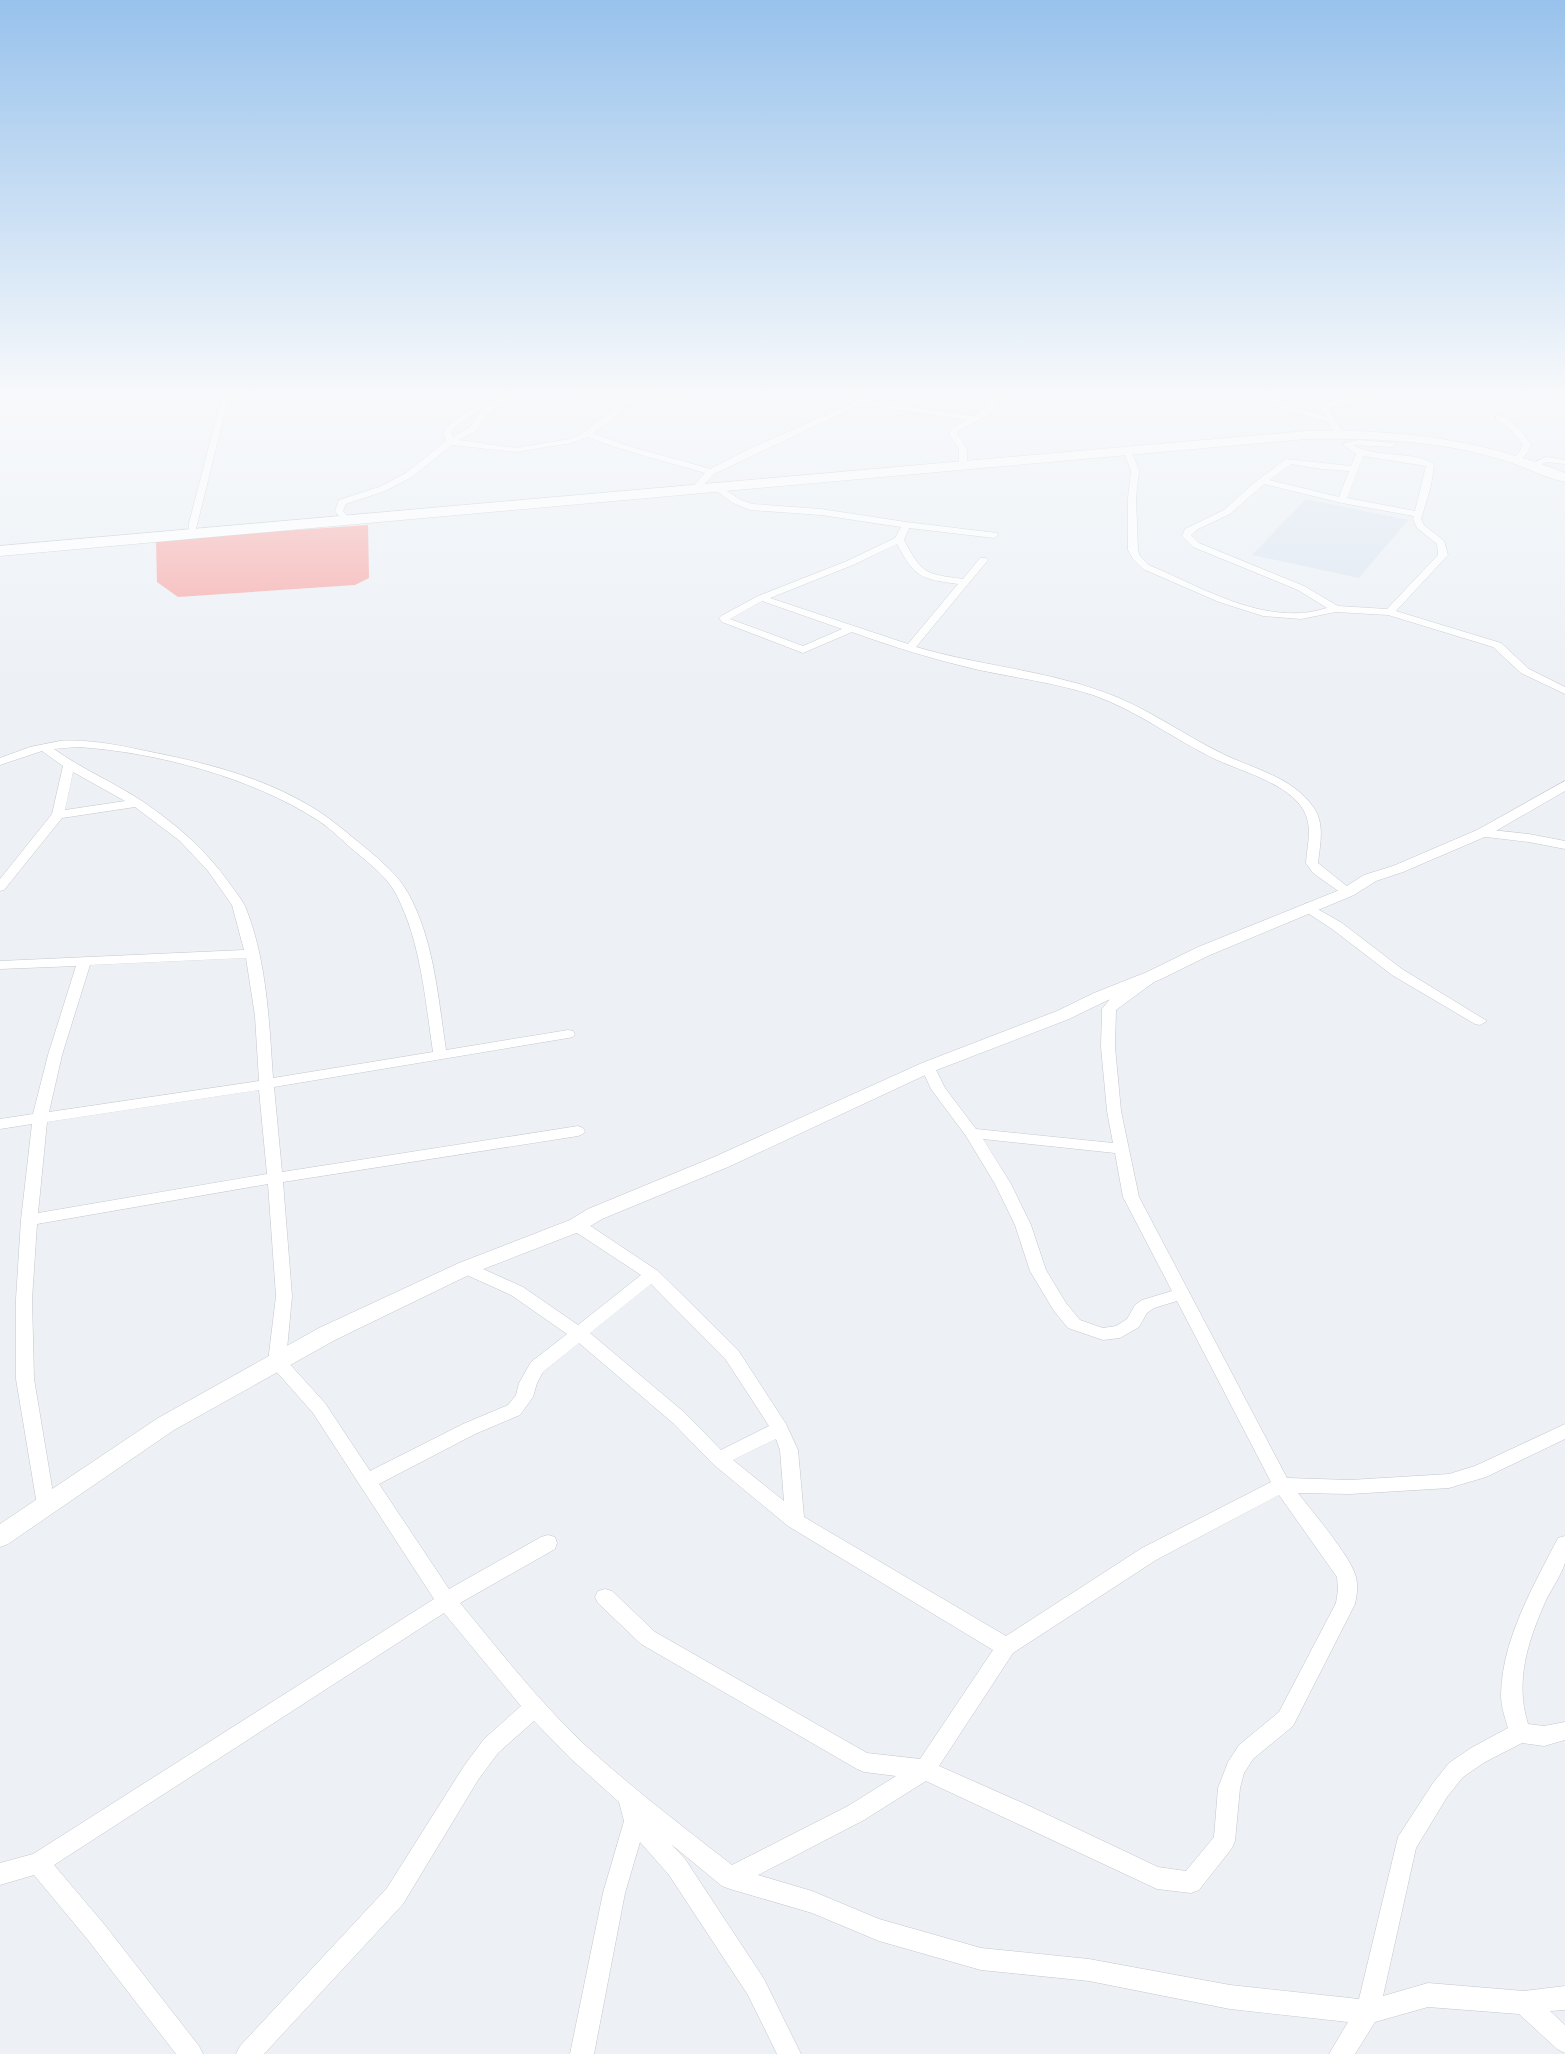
<svg xmlns="http://www.w3.org/2000/svg" width="1565" height="2054" font-family="'Titillium Web',sans-serif">
  <style>
    .built { fill: #dee7f2 }
    .green { fill: #f7aead }
    .lines { fill: none; stroke-linecap: round; stroke-linejoin: round }
    .minor-casing { stroke: #c3c7cc; stroke-width: 1 }
    .tertiary-casing { stroke: #c3c7cc; stroke-width: 1 }
    .trunk-casing { stroke: #c3c7cc; stroke-width: 1 }
    .minor { fill: #fff; fill-rule: evenodd }
    .tertiary { fill: #fff; fill-rule: evenodd }
    .trunk { fill: #fff; fill-rule: evenodd }
  </style>
  <rect width="100%" height="100%" fill="#edf1f6"/>
  <polygon class="built" points="1306,499 1408,520 1359,578 1252,555"/>
  <polygon class="green" points="368,525 369,578 355,585 178,597 157,582 156,540"/>
  <g class="lines">
    <defs>
      <g id="minor">
        <polygon points="226,390 234,390 225,412 195,533 194,535 188,535 189,523 218,412"/>
        <path d="M 509,390 L 688,392 L 688,396 L 685,396 L 632,395 L 618,415 L 593,433 C 631,449 671,457 710,469 L 749,449 L 848,405 L 856,400 L 857,390 L 865,390 L 864,400 L 974,416 L 988,405 L 993,393 L 992,390 L 1000,390 C 1003,412 973,423 958,431 L 957,434 L 967,449 L 967,465 L 963,467 L 959,465 L 959,449 L 949,434 L 952,428 L 967,420 L 861,404 L 714,474 L 698,491 L 695,492 L 691,489 L 705,473 C 666,461 625,452 587,437 L 572,443 L 515,452 L 452,445 L 412,477 L 385,491 L 346,504 L 343,511 L 352,521 L 351,523 L 345,523 L 335,511 L 339,500 L 379,487 L 406,473 L 446,441 L 443,432 L 456,419 L 485,401 L 491,401 L 491,404 ZM 516,392 L 517,392 L 625,395 L 612,411 L 584,432 L 570,439 L 515,448 L 459,440 L 476,431 L 487,415 ZM 488,406 L 481,411 L 470,427 L 453,437 L 451,432 L 461,422 Z"/>
        <path d="M 1280,390 L 1288,390 L 1278,402 L 1325,416 L 1321,409 C 1332,397 1371,390 1388,390 L 1333,407 L 1329,409 L 1343,433 L 1339,435 L 1336,435 L 1328,422 L 1270,405 L 1269,403 Z"/>
        <path d="M 1496,416 C 1511,415 1523,434 1531,444 L 1528,452 L 1520,461 L 1513,459 L 1520,451 L 1523,444 L 1509,428 L 1496,420 Z"/>
        <path d="M 1358,440 L 1392,443 L 1396,445 L 1392,447 L 1353,445 C 1375,459 1418,450 1434,465 L 1431,486 L 1421,519 L 1424,525 L 1444,541 L 1448,555 L 1396,611 L 1501,643 L 1529,669 L 1565,687 L 1565,694 L 1521,673 L 1493,647 L 1388,615 L 1336,612 L 1301,619 L 1263,616 L 1219,602 L 1143,569 L 1133,559 L 1128,550 L 1128,498 L 1131,471 L 1124,452 L 1128,450 L 1132,452 L 1139,471 L 1136,498 L 1138,550 L 1140,556 L 1149,565 C 1196,585 1248,616 1300,613 C 1309,613 1319,610 1327,608 L 1298,590 L 1193,547 L 1182,536 L 1185,529 L 1224,510 L 1254,483 L 1286,459 L 1351,466 L 1356,454 L 1342,444 ZM 1363,456 L 1426,466 L 1415,511 L 1347,498 ZM 1291,464 L 1322,469 L 1349,471 L 1339,497 L 1269,480 ZM 1264,484 L 1342,503 L 1414,516 L 1413,519 L 1417,528 L 1437,544 L 1438,555 L 1387,609 L 1338,606 L 1304,586 L 1199,543 L 1191,535 L 1198,529 L 1230,514 Z"/>
        <polygon points="1546,457 1565,460 1565,464 1547,462 1533,467 1529,465"/>
        <path d="M 717,484 L 739,499 L 752,504 L 821,509 L 906,522 L 997,533 L 998,535 L 994,538 L 909,528 L 904,540 C 922,574 925,574 963,579 L 980,558 L 986,558 L 988,560 L 916,647 C 977,665 1042,670 1101,691 C 1145,706 1182,734 1223,754 C 1254,769 1293,777 1314,808 C 1325,825 1320,844 1318,863 L 1354,892 L 1348,896 L 1344,895 L 1313,873 L 1306,863 C 1307,845 1313,828 1304,811 C 1289,784 1244,772 1217,760 C 1175,740 1138,711 1093,695 C 1056,683 1017,678 979,670 C 936,660 893,647 852,632 L 803,653 L 722,622 L 719,618 L 721,616 L 758,596 L 847,561 L 895,538 L 901,527 L 821,515 L 750,510 L 733,503 L 714,489 L 713,487 ZM 897,544 C 915,578 921,579 958,584 L 908,644 L 770,598 L 853,565 ZM 762,601 L 842,629 L 803,646 L 730,619 Z"/>
        <path d="M 60,741 C 89,739 118,745 146,751 C 202,762 260,776 310,806 C 331,818 348,834 367,849 C 382,862 398,875 408,893 C 434,940 438,997 446,1050 L 568,1030 L 573,1031 L 575,1034 L 573,1037 L 568,1038 L 274,1087 L 282,1172 L 578,1126 L 583,1128 L 585,1131 L 583,1134 L 578,1136 L 283,1182 L 292,1296 L 286,1360 L 325,1403 L 370,1471 L 463,1424 L 508,1405 L 516,1395 L 519,1383 L 531,1362 L 567,1334 L 511,1295 L 460,1272 L 458,1268 L 460,1264 L 466,1262 L 472,1264 L 523,1287 L 578,1325 L 641,1275 L 571,1229 L 569,1225 L 571,1221 L 577,1220 L 583,1221 L 658,1271 L 738,1350 L 786,1424 L 798,1450 L 804,1517 L 1006,1636 L 1142,1548 L 1271,1482 L 1177,1301 L 1154,1308 L 1147,1313 L 1139,1327 L 1120,1338 L 1103,1340 L 1068,1328 L 1054,1311 L 1030,1271 L 1015,1225 L 995,1184 L 966,1136 L 931,1089 L 921,1067 L 923,1064 L 933,1064 L 945,1088 L 976,1129 L 1113,1143 L 1107,1111 L 1101,1047 L 1102,1009 L 1110,999 L 1144,976 L 1154,976 L 1156,979 L 1154,982 L 1116,1010 L 1115,1047 L 1121,1111 L 1139,1197 L 1287,1478 L 1350,1480 L 1449,1474 L 1475,1466 L 1565,1424 L 1565,1439 L 1486,1477 L 1449,1488 L 1350,1494 L 1298,1493 C 1313,1513 1350,1555 1356,1577 C 1358,1586 1357,1595 1355,1604 L 1293,1726 L 1253,1759 L 1244,1773 L 1240,1788 L 1235,1841 L 1232,1848 L 1199,1890 L 1191,1893 L 1157,1889 L 926,1781 L 864,1820 L 758,1875 L 812,1891 L 879,1919 L 981,1948 L 1089,1959 L 1230,1985 L 1359,1999 L 1398,1837 L 1433,1783 L 1449,1763 L 1471,1748 L 1508,1728 C 1505,1718 1501,1706 1501,1695 C 1502,1639 1533,1587 1558,1538 L 1565,1536 C 1565,1544 1565,1555 1565,1563 C 1561,1575 1553,1587 1547,1598 C 1529,1638 1514,1680 1528,1724 L 1544,1726 L 1565,1722 L 1565,1740 L 1544,1746 L 1522,1743 L 1485,1762 L 1463,1777 L 1447,1797 L 1416,1848 L 1383,1996 L 1428,1983 L 1524,1991 L 1565,1986 L 1565,2010 L 1550,2011 L 1565,2025 L 1565,2053 L 1557,2049 L 1519,2014 L 1428,2007 L 1375,2022 L 1355,2054 L 1329,2054 L 1348,2022 L 1230,2009 L 1089,1981 L 981,1970 L 879,1941 L 812,1913 L 730,1889 L 722,1886 L 671,1844 L 685,1859 L 764,1979 L 801,2054 L 777,2054 L 748,1995 L 669,1875 L 640,1842 L 625,1893 L 594,2054 L 570,2054 L 603,1893 L 624,1821 L 619,1802 L 570,1758 L 534,1721 L 498,1753 L 478,1780 L 403,1904 L 264,2054 L 236,2054 L 240,2046 L 387,1888 L 464,1766 L 484,1739 L 521,1706 L 444,1613 L 54,1865 L 104,1924 L 199,2046 L 203,2054 L 176,2054 L 88,1940 L 34,1875 L 0,1885 L 0,1863 L 33,1854 L 434,1599 L 313,1413 L 268,1362 L 276,1296 L 268,1184 L 37,1224 L 32,1299 L 34,1379 L 55,1505 L 53,1510 L 46,1513 L 39,1510 L 37,1505 L 16,1379 L 16,1299 L 21,1220 L 32,1124 L 0,1129 L 0,1119 L 33,1114 L 48,1055 L 76,966 L 0,969 L 0,961 L 244,950 L 232,905 L 208,871 L 180,841 L 135,807 L 62,818 L 4,890 L 0,891 L 0,879 L 52,814 L 63,766 L 42,751 L 0,765 L 0,758 L 30,747 ZM 78,747 C 157,752 253,778 319,821 C 333,830 344,843 357,853 C 371,865 387,877 396,894 C 421,942 425,999 433,1052 L 273,1078 C 269,1021 267,960 245,906 C 241,898 235,891 230,884 C 206,850 176,824 142,801 C 113,782 82,769 54,749 ZM 73,772 L 125,801 L 65,810 ZM 246,958 L 255,1016 L 259,1081 L 49,1112 L 62,1055 L 90,965 ZM 259,1090 L 267,1174 L 38,1213 L 47,1122 ZM 983,1139 L 1115,1153 L 1123,1197 L 1172,1291 L 1142,1300 L 1135,1305 L 1127,1319 L 1116,1326 L 1103,1328 L 1080,1320 L 1066,1303 L 1046,1270 L 1031,1225 L 1011,1184 ZM 651,1284 L 726,1360 L 769,1426 L 721,1450 L 685,1413 L 590,1333 ZM 579,1343 L 673,1423 L 713,1464 L 788,1526 L 993,1650 L 920,1759 L 867,1753 L 655,1632 L 612,1591 L 605,1589 L 598,1591 L 595,1597 L 598,1603 L 641,1644 L 857,1769 L 864,1772 L 896,1776 L 848,1806 L 732,1865 C 682,1826 632,1788 585,1745 C 539,1702 500,1651 460,1603 L 555,1549 L 557,1543 L 555,1537 L 548,1535 L 541,1537 L 449,1589 L 379,1484 L 475,1434 L 520,1415 L 533,1397 L 537,1383 L 543,1372 ZM 776,1439 L 780,1450 L 784,1501 L 733,1460 ZM 1279,1495 L 1337,1577 L 1338,1590 L 1336,1603 L 1279,1712 L 1239,1745 L 1228,1762 L 1218,1788 L 1214,1837 L 1186,1871 L 1158,1867 L 1025,1804 L 939,1766 L 1013,1653 L 1156,1560 Z"/>
        <polygon points="1482,829 1529,834 1565,841 1565,849 1529,842 1478,836 1476,833"/>
        <polygon points="1307,903 1342,923 1402,969 1487,1021 1480,1025 1475,1024 1392,975 1332,929 1303,910 1301,907"/>
      </g>
      <polygon id="tertiary" points="1565,781 1565,791 1487,836 1403,872 1376,881 1354,895 1210,955 1159,980 1106,1001 1069,1019 934,1071 728,1167 602,1219 584,1230 473,1273 335,1340 174,1430 8,1544 0,1547 0,1524 158,1418 319,1328 459,1263 570,1220 588,1209 714,1157 922,1063 1057,1011 1094,993 1147,972 1198,947 1342,889 1364,875 1393,866 1477,830"/>
      <path id="trunk" d="M 1306,431 C 1396,429 1481,439 1565,473 L 1565,482 C 1542,477 1520,464 1496,458 C 1434,440 1370,438 1306,439 L 0,556 L 0,546 Z"/>
    </defs>
    <use href="#minor" class="minor-casing"/>
    <use href="#tertiary" class="tertiary-casing"/>
    <use href="#trunk" class="trunk-casing"/>
    <use href="#minor" class="minor"/>
    <use href="#tertiary" class="tertiary"/>
    <use href="#trunk" class="trunk"/>
  </g>
  <linearGradient id="sky" x2="0" y2="1"><stop stop-color="#98c2ec"/><stop offset="0.58" stop-color="#f7f9fb"/><stop offset="1" stop-color="#f7f9fb" stop-opacity="0"/></linearGradient>
  <rect width="1565" height="678" fill="url(#sky)"/>
</svg>
